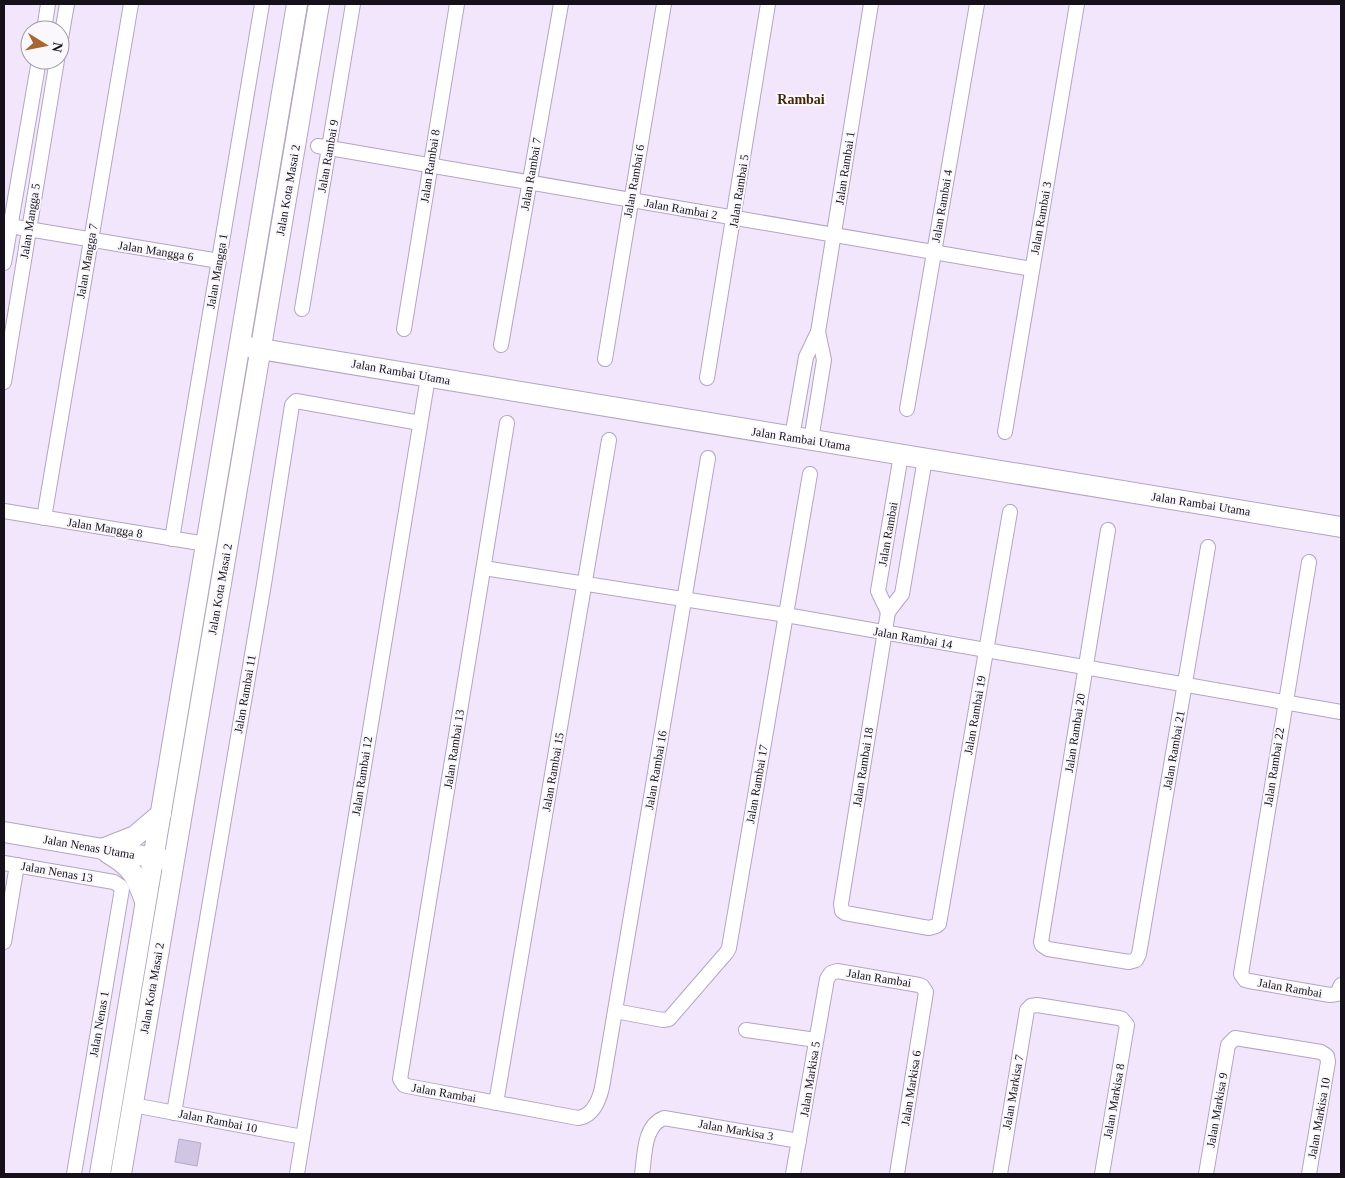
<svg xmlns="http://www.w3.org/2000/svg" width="1345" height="1178" font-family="Georgia,serif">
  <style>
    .building { fill: #d0c5e2; stroke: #b4aac5 }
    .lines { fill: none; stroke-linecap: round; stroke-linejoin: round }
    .street-casing { stroke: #b3a5c0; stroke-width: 16 }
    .secondary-casing { stroke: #b3a5c0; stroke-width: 22 }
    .street { stroke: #fff; stroke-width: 14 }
    .secondary { stroke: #fff; stroke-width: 20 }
    .labels { text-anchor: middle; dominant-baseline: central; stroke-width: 4; stroke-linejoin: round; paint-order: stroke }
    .street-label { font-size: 12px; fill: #151019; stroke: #faf8fd }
    .neighbourhood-label { font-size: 14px; font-weight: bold; fill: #44250a; stroke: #faf8fd }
  </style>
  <rect width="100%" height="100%" fill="#f2e6fd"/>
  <polygon class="building" points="179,1139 201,1143 197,1166 175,1162"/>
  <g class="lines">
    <defs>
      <g id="street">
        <polyline points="44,30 48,4"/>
        <polyline points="60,44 67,4"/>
        <polyline points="318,146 1032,269"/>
        <polyline points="4,225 219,261"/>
        <polyline points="4,263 39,60"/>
        <polyline points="302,309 353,4"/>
        <polyline points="404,329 457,4"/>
        <polyline points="501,345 561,4"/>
        <polyline points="605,359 664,4"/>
        <polyline points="707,378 768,4"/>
        <polyline points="4,382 57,60"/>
        <polyline points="907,409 977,4"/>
        <path d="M 507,423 L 400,1079 L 404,1085 L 407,1086 L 578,1118 C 595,1116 601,1095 603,1082 L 708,458"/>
        <polyline points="1005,432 1077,4"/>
        <polyline points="792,437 806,357 818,332 871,4"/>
        <polyline points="811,440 824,360 818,332"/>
        <polyline points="925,459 902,594 888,612 841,904 842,911 845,913 929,928 936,926 939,924 1010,512"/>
        <polyline points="4,511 206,544"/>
        <polyline points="44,518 131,4"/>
        <polyline points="1108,530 1041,942 1042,945 1048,949 1129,962 1136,960 1139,954 1208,547"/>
        <polyline points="172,539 262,4"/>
        <polyline points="1309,562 1241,974 1245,980 1249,981 1330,995 1337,994 1341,985"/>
        <polyline points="484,568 786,615 1341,712"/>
        <polyline points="888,612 878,591 901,455"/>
        <polyline points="4,863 114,882 120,886 122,889 74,1174"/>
        <polyline points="4,942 17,865"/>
        <polyline points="615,1011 663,1020 669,1019 727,952 729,948 810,474"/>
        <polyline points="746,1030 816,1040"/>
        <polyline points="496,1103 609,440"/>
        <polyline points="133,1105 303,1137"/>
        <polyline points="174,1113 264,584 292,405 296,401 420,423"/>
        <polyline points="297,1174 428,377"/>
        <path d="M 642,1174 C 645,1156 643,1126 664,1118 L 799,1141"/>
        <polyline points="793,1174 827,979 831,973 837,971 919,985 922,986 926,992 897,1174"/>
        <polyline points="1000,1174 1027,1010 1031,1006 1037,1005 1119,1018 1122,1019 1127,1025 1102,1174"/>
        <polyline points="1206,1174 1228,1045 1235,1038 1321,1052 1327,1056 1328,1062 1309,1174"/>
      </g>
      <g id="secondary">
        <polyline points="248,347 1341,527"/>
        <polyline points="4,832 167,860"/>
        <polyline points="102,849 135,836 161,814"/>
        <path d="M 108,853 C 133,868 135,874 145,901"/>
        <polyline points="100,1174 297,4"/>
        <polyline points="121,1174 319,4"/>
      </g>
    </defs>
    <use href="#street" class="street-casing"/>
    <use href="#secondary" class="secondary-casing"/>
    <use href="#street" class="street"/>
    <use href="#secondary" class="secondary"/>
  </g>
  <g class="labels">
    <g class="street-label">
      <text transform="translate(328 156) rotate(-80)">Jalan Rambai 9</text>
      <text transform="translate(430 166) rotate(-81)">Jalan Rambai 8</text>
      <text transform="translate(845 168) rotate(-81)">Jalan Rambai 1</text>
      <text transform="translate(531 174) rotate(-80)">Jalan Rambai 7</text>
      <text transform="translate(634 181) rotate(-80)">Jalan Rambai 6</text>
      <text transform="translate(288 190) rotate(-80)">Jalan Kota Masai 2</text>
      <text transform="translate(739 191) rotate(-81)">Jalan Rambai 5</text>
      <text transform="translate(942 206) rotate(-80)">Jalan Rambai 4</text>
      <text transform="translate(681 209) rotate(10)">Jalan Rambai 2</text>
      <text transform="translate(1041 218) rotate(-80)">Jalan Rambai 3</text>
      <text transform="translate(30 221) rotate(-81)">Jalan Mangga 5</text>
      <text transform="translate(156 251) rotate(9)">Jalan Mangga 6</text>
      <text transform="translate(87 261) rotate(-80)">Jalan Mangga 7</text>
      <text transform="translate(217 271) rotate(-80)">Jalan Mangga 1</text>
      <text transform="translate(401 372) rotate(10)">Jalan Rambai Utama</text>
      <text transform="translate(801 439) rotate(9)">Jalan Rambai Utama</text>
      <text transform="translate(1201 504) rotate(9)">Jalan Rambai Utama</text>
      <text transform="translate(105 528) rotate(9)">Jalan Mangga 8</text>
      <text transform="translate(888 534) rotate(-80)">Jalan Rambai</text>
      <text transform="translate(220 589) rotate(-80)">Jalan Kota Masai 2</text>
      <text transform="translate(913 638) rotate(10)">Jalan Rambai 14</text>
      <text transform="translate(245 694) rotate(-80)">Jalan Rambai 11</text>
      <text transform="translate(975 715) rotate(-80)">Jalan Rambai 19</text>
      <text transform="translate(1075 733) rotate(-81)">Jalan Rambai 20</text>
      <text transform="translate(454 749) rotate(-81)">Jalan Rambai 13</text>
      <text transform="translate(1174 750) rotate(-80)">Jalan Rambai 21</text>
      <text transform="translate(863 767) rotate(-81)">Jalan Rambai 18</text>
      <text transform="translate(1274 767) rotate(-81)">Jalan Rambai 22</text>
      <text transform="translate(656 770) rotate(-80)">Jalan Rambai 16</text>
      <text transform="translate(553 772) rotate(-80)">Jalan Rambai 15</text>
      <text transform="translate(362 776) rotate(-81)">Jalan Rambai 12</text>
      <text transform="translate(757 784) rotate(-80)">Jalan Rambai 17</text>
      <text transform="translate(89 847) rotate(10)">Jalan Nenas Utama</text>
      <text transform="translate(57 872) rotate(10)">Jalan Nenas 13</text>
      <text transform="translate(879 978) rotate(9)">Jalan Rambai</text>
      <text transform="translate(152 988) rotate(-80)">Jalan Kota Masai 2</text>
      <text transform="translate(1290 988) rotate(10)">Jalan Rambai</text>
      <text transform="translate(99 1024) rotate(-80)">Jalan Nenas 1</text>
      <text transform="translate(810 1079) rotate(-81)">Jalan Markisa 5</text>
      <text transform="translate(911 1088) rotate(-81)">Jalan Markisa 6</text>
      <text transform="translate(1013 1092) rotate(-80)">Jalan Markisa 7</text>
      <text transform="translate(444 1093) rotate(10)">Jalan Rambai</text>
      <text transform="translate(1114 1101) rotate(-80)">Jalan Markisa 8</text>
      <text transform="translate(1217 1110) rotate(-80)">Jalan Markisa 9</text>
      <text transform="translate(1319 1118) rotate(-80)">Jalan Markisa 10</text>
      <text transform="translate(218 1121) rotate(11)">Jalan Rambai 10</text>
      <text transform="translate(736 1130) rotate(10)">Jalan Markisa 3</text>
    </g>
    <g class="neighbourhood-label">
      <text x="801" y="99">Rambai</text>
    </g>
  </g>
  <rect width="1345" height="1178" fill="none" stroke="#151019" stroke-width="10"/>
  <g transform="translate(45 45) rotate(100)"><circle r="24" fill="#faf8fd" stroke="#9e9ba2"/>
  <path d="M0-4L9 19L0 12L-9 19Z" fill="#a76730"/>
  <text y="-8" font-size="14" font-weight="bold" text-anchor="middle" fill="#151019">N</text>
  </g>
</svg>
